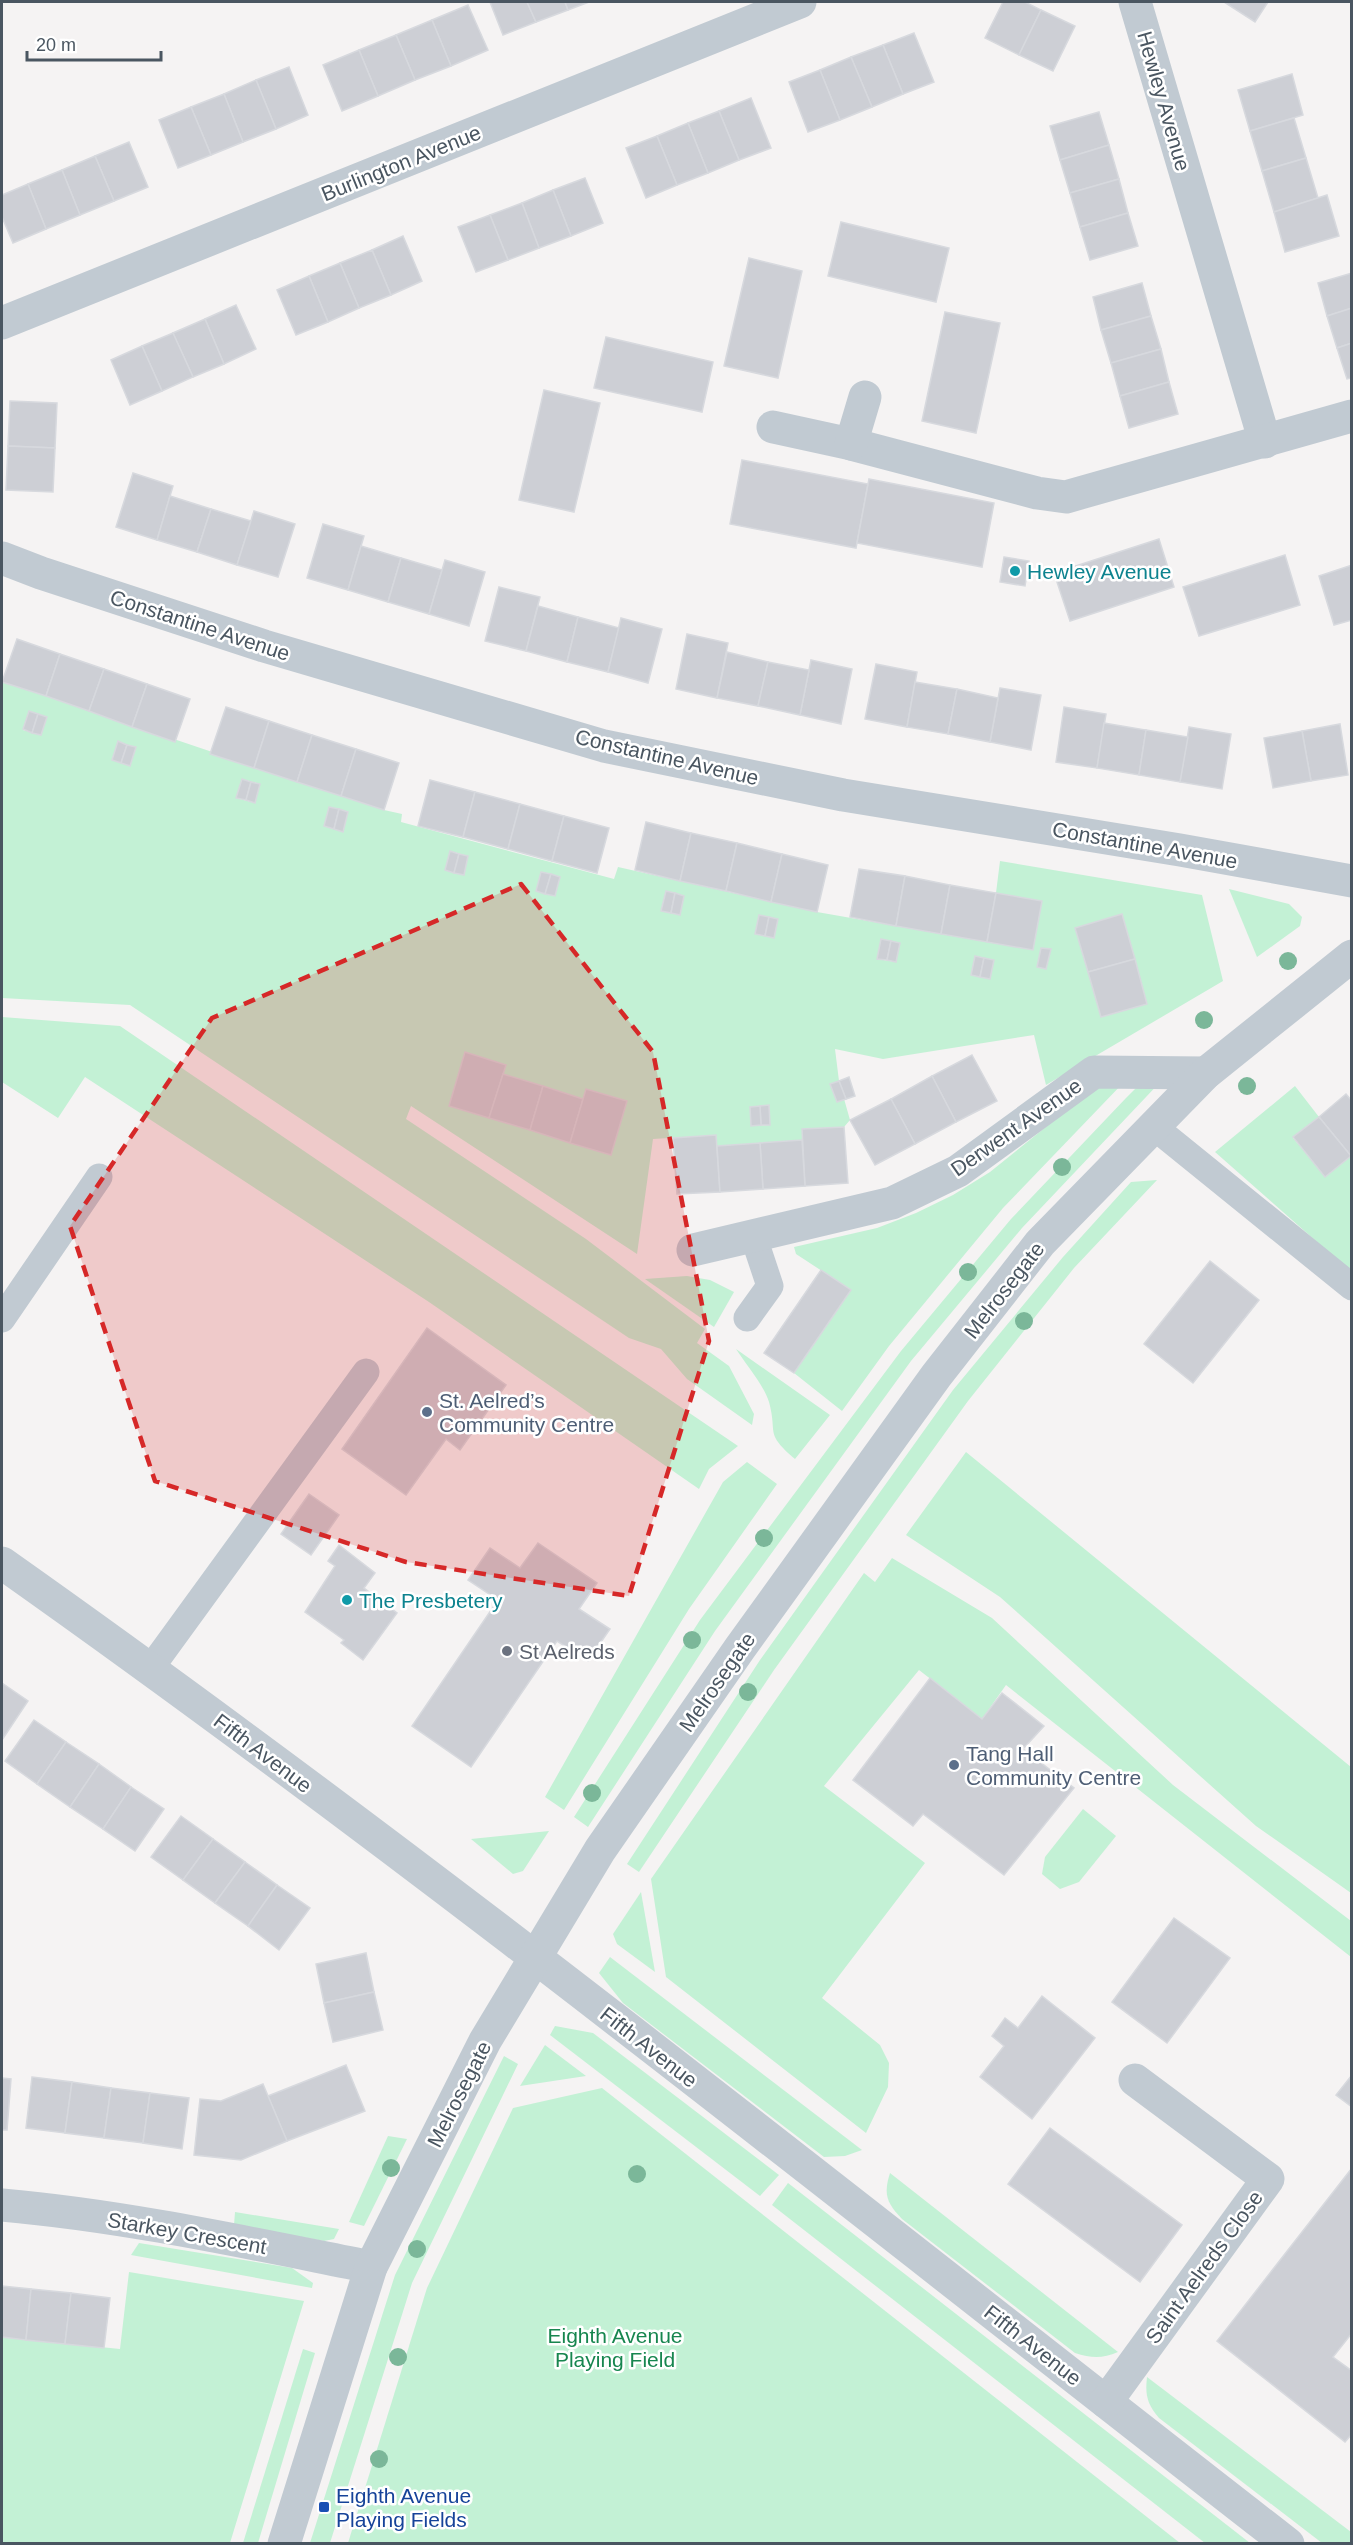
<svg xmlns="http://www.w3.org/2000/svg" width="1353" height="2545" font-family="Arial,sans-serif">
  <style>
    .green { fill: #c3f1d5; fill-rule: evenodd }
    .building { fill: #cdcfd5; stroke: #d7d9de; stroke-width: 1.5 }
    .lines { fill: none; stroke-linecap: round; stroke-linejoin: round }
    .service { stroke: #c1cad2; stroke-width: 27 }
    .minor { stroke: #c1cad2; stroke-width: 33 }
    .tertiary { stroke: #c1cad2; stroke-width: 33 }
    .tree { fill: #7bb799 }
    .marked { fill: #d62828; fill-opacity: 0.2; stroke: #d62828; stroke-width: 4.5; stroke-dasharray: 12 8; stroke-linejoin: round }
    .culture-dot { fill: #0f9aa8; stroke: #fff; stroke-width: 2 }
    .service-dot { fill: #5c6f8a; stroke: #fff; stroke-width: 2 }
    .worship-dot { fill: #6b7280; stroke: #fff; stroke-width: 2 }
    .transit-dot { fill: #1a4fb4; stroke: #fff; stroke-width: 2 }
    .labels { text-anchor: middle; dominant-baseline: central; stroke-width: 5; stroke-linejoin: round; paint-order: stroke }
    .street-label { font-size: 21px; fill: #4a5661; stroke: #fff }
    .culture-label { font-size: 21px; fill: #0d838f; stroke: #fff; text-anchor: start }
    .service-label { font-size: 21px; fill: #4e5e75; stroke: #fff; text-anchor: start }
    .worship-label { font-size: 21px; fill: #5b616d; stroke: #fff; text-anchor: start }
    .park-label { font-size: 21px; fill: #17864f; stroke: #fff }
    .transit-label { font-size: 21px; fill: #164399; stroke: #fff; text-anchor: start }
  </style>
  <rect width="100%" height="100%" fill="#f5f3f3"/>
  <g class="green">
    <path d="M 2,681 L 384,810 L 402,814 L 401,822 L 614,879 L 618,867 L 817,912 L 1033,950 L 1042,901 L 996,893 L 1000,861 L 1202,895 L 1223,981 L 1046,1085 L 1034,1035 L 883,1059 L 835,1049 L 839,1081 L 850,1120 L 844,1127 L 802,1129 L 802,1140 L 717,1146 L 716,1135 L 653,1139 L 637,1254 L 411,1106 L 406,1119 L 586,1239 L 705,1329 L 697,1343 L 729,1366 L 754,1414 L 752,1425 L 687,1379 L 661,1349 L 629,1338 L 130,1005 L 2,998 ZM 29,711 L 47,717 L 41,735 L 23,730 ZM 118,742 L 136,748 L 130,766 L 112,759 ZM 242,779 L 260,784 L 255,803 L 236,798 ZM 450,851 L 468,856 L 464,875 L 445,870 ZM 666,891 L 684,896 L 680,915 L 661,911 ZM 759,915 L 778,919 L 774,938 L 755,934 ZM 1122,915 L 1147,1004 L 1101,1017 L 1076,928 ZM 881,939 L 900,943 L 896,962 L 877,959 ZM 975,956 L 993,960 L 990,979 L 971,975 ZM 465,1053 L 505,1065 L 503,1074 L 583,1099 L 586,1089 L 627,1101 L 611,1154 L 449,1106 ZM 769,1105 L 770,1125 L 751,1126 L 750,1107 Z"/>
    <polygon points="1229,889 1289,904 1302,917 1300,926 1257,957"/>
    <polygon points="2,1017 120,1026 738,1446 709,1469 699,1489 429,1302 85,1077 58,1118 2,1082"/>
    <polygon points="1164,1078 1022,1228 911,1361 715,1631 588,1827 574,1817 700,1620 901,1351 1011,1219 1126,1098 1144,1080"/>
    <polygon points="1125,1081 1003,1208 889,1346 842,1411 794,1373 851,1290 796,1254 794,1247 877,1228 916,1213 953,1195 990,1172 1093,1089"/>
    <polygon points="1295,1086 1319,1117 1293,1138 1325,1176 1351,1156 1351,1272 1215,1152"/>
    <polygon points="1157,1180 1074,1268 968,1401 774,1670 639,1872 627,1864 760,1660 953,1390 1063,1257 1131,1182"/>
    <polygon points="687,1276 710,1280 734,1292 714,1327 645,1279"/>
    <path d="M 736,1349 L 830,1415 L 795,1459 C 764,1432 778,1435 769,1402 C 765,1387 745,1363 736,1349 Z"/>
    <polygon points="966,1452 1351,1767 1351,1893 1256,1826 1000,1597 906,1535"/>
    <polygon points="747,1462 777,1484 689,1609 564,1810 545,1797 723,1482"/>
    <polygon points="892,1558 992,1618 1173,1785 1351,1921 1351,1957 1006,1685 982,1719 919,1670 824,1786 925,1863 822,1998 880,2045 889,2063 888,2087 866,2133 666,1977 651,1879 864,1573 875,1582"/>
    <polygon points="1083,1809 1116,1836 1079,1882 1060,1889 1042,1874 1045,1857"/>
    <polygon points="549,1831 523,1871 513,1874 471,1839"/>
    <polygon points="641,1892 655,1972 617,1944 613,1934"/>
    <polygon points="610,1957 862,2150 845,2156 824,2157 623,2003 599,1973"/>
    <polygon points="555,2026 593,2033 779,2175 760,2196 550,2035"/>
    <polygon points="545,2045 586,2076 520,2086"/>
    <polygon points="504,2056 518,2064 412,2283 330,2543 310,2543 395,2275"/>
    <polygon points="602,2088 1180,2543 348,2543 427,2288 513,2108"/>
    <polygon points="388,2136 407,2139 364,2226 349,2222"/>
    <path d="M 890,2173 L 1118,2352 C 1102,2359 1091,2358 1075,2353 L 902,2219 C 887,2203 883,2195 890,2173 Z"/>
    <polygon points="788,2183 1250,2543 1205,2543 772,2205"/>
    <polygon points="235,2212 339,2229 334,2239 324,2241 234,2225"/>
    <polygon points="139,2243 292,2268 313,2283 312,2288 131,2255"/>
    <polygon points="129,2272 304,2301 230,2543 2,2544 2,2337 120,2349"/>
    <polygon points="303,2349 315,2353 258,2543 243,2543"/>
    <path d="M 1147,2377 L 1351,2532 L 1351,2543 L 1322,2543 L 1159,2418 C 1147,2404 1145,2395 1147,2377 Z"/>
  </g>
  <g class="building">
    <polygon points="490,2 527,2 536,22 503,35"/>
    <polygon points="527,2 565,2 568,10 536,22"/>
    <polygon points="565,2 589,2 568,10"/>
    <polygon points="1003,2 1025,2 1041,10 1019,55 985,38"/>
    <polygon points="1224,2 1268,2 1255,22"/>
    <polygon points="468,5 488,50 451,66 432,20"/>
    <polygon points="1041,10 1075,26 1053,71 1019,55"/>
    <polygon points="432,20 451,66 415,80 396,35"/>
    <polygon points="914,33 934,82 903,94 883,45"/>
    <polygon points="396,35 415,80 378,96 359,50"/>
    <polygon points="883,45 903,94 872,107 851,57"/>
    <polygon points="359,50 378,96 342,111 323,65"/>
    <polygon points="851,57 872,107 840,120 820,70"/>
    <polygon points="289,67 308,115 276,129 256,80"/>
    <polygon points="820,70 840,120 808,132 789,82"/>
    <polygon points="1292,74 1303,115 1250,131 1238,90"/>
    <polygon points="256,80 276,129 243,142 224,94"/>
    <polygon points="224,94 243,142 211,155 191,107"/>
    <polygon points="751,98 771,148 739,160 719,111"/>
    <polygon points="191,107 211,155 178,168 159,120"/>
    <polygon points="719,111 739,160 708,173 688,123"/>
    <polygon points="1099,112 1109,145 1060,160 1050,126"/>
    <polygon points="1294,118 1306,158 1262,171 1250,131"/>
    <polygon points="688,123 708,173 677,185 657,136"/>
    <polygon points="657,136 677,185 646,198 626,148"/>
    <polygon points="129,142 148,187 114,201 95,156"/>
    <polygon points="1109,145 1119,179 1070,193 1060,160"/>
    <polygon points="95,156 114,201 80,215 62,170"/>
    <polygon points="1306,158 1318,198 1274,212 1262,171"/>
    <polygon points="62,170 80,215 46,229 28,184"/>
    <polygon points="585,178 603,223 571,236 553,190"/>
    <polygon points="1119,179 1128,213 1080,227 1070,193"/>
    <polygon points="28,184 46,229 13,243 2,217 2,195"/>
    <polygon points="553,190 571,236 539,248 522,203"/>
    <polygon points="1327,195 1339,236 1285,252 1274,212"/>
    <polygon points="522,203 539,248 508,260 490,215"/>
    <polygon points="1128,213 1138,246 1090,260 1080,227"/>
    <polygon points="490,215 508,260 476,272 458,227"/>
    <polygon points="841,222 949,248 936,302 828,276"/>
    <polygon points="403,236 422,281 391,295 372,250"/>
    <polygon points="372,250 391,295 359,308 340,263"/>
    <polygon points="749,258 802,271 778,378 724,366"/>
    <polygon points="340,263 359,308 328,322 309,276"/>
    <polygon points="1352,273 1352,308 1327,316 1318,283"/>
    <polygon points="309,276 328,322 296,335 277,290"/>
    <polygon points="1142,283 1151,316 1101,330 1093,297"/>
    <polygon points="236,305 256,349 224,364 205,319"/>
    <polygon points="1352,308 1352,343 1337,348 1327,316"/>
    <polygon points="945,312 1000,323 976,433 922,421"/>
    <polygon points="1151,316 1161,349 1111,363 1101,330"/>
    <polygon points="205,319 224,364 193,377 173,333"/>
    <polygon points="173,333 193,377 162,391 142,346"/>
    <polygon points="606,337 713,362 702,412 594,388"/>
    <polygon points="1352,343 1352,378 1347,379 1337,348"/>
    <polygon points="142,346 162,391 130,405 111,360"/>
    <polygon points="1161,349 1169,382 1120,396 1111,363"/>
    <polygon points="1169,382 1178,414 1129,428 1120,396"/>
    <polygon points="544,390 600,403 574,512 519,500"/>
    <polygon points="10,401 57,403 55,448 8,446"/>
    <polygon points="8,446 55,448 53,492 6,490"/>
    <polygon points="742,460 868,484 856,548 730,524"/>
    <polygon points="133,473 173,486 157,540 116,527"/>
    <polygon points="869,479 994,503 982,567 857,543"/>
    <polygon points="170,496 211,509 197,552 157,540"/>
    <polygon points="211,509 251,521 237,565 197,552"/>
    <polygon points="254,511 295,524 278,577 237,565"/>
    <polygon points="323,524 364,536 348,590 307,578"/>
    <polygon points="1159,539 1174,587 1070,621 1054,573"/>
    <polygon points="361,546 401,558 388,602 348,590"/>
    <polygon points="1285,555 1300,605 1199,636 1183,587"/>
    <polygon points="1004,557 1029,561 1025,586 1000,582"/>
    <polygon points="401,558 442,570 429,614 388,602"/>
    <polygon points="445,560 485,572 469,626 429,614"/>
    <polygon points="1352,565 1352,620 1334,625 1319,576"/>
    <polygon points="499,587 540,597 526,651 485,641"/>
    <polygon points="538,606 578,617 567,662 526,651"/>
    <polygon points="578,617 619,628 608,672 567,662"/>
    <polygon points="621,618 662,629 648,683 608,672"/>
    <polygon points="687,634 728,643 717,698 676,689"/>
    <polygon points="17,639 60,654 46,696 2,682"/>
    <polygon points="727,652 768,662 758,706 717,698"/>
    <polygon points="60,654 104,669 89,711 46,696"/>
    <polygon points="811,660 852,669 841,724 800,715"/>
    <polygon points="768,662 809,670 800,715 758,706"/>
    <polygon points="876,664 917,672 907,727 865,719"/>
    <polygon points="104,669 147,684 132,727 89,711"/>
    <polygon points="915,682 957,689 948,734 907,727"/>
    <polygon points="147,684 190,699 175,742 132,727"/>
    <polygon points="1000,688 1041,695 1031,750 990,742"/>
    <polygon points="957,689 998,698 990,742 948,734"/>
    <polygon points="226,707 269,721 254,768 210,754"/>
    <polygon points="1064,707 1106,714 1097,768 1056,762"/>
    <polygon points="29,711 38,714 32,733 23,729"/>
    <polygon points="38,714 47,717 41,735 32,733"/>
    <polygon points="269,721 312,735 297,782 254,768"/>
    <polygon points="1104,723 1146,730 1139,775 1097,768"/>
    <polygon points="1340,724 1348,775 1311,781 1302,731"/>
    <polygon points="1189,727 1231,734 1222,789 1180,782"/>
    <polygon points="1146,730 1188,737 1180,782 1139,775"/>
    <polygon points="1302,731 1311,781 1273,788 1264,738"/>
    <polygon points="312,735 356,749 341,796 297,782"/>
    <polygon points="118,741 127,745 121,763 112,760"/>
    <polygon points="127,745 136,747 130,766 121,763"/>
    <polygon points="356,749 399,763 384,810 341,796"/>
    <polygon points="242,779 251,782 246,800 236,798"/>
    <polygon points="430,780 475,792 463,837 418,826"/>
    <polygon points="251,782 260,784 255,803 246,800"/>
    <polygon points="475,792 520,804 508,849 463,837"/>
    <polygon points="520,804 564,816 552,861 508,849"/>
    <polygon points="329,807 339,809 334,829 324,826"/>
    <polygon points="339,809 348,812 343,832 334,829"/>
    <polygon points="564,816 609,828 597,873 552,861"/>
    <polygon points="646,822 691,833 680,881 635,870"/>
    <polygon points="691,833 737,843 726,891 680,881"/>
    <polygon points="737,843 782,854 771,902 726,891"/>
    <polygon points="450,851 459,854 454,873 445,870"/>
    <polygon points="459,854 468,856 464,875 454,873"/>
    <polygon points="782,854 828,865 817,912 771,902"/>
    <polygon points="859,869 905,876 896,926 850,917"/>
    <polygon points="541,872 551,874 545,894 536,891"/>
    <polygon points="551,874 560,877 555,896 545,894"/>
    <polygon points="905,876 950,885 941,934 896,926"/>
    <polygon points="950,885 996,893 987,942 941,934"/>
    <polygon points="666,891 675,893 671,913 661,911"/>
    <polygon points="675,893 684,896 680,915 671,913"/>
    <polygon points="996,893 1042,901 1033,950 987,942"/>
    <polygon points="1122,914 1135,959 1088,972 1075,928"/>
    <polygon points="759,915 769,917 765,936 755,934"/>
    <polygon points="769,917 778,919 774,938 765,936"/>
    <polygon points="881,939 891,941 887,960 877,959"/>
    <polygon points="891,941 900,943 896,962 887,960"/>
    <polygon points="1041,948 1051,949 1046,969 1037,967"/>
    <polygon points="975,956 984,958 980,977 971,975"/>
    <polygon points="984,958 994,960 990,979 980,977"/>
    <polygon points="1135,959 1147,1004 1101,1017 1088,972"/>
    <polygon points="465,1052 506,1065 489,1118 449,1106"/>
    <polygon points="972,1055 997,1101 956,1122 932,1076"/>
    <polygon points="503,1074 543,1086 530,1130 489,1118"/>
    <polygon points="932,1076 956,1122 915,1144 891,1099"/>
    <polygon points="849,1077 855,1096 846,1099 839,1081"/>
    <polygon points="839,1081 846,1099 837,1102 830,1084"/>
    <polygon points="543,1086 583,1099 570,1143 530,1130"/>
    <polygon points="586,1089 627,1101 611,1155 570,1143"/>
    <polygon points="1346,1094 1352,1101 1351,1156 1319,1117"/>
    <polygon points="891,1099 915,1144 875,1165 850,1120"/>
    <polygon points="769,1105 770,1125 761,1125 760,1106"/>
    <polygon points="760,1106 761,1125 751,1126 750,1107"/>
    <polygon points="1319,1117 1351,1156 1325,1177 1293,1137"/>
    <polygon points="844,1127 848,1183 805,1186 802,1129"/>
    <polygon points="716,1135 720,1192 677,1194 673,1138"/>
    <polygon points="802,1140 805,1186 763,1189 760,1143"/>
    <polygon points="760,1143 763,1189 720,1192 717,1146"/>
    <polygon points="1210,1261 1259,1300 1193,1383 1144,1344"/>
    <polygon points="821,1270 851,1290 794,1373 764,1353"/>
    <polygon points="427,1328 506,1385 460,1450 446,1439 406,1495 342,1449"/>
    <polygon points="309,1494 339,1515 311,1555 281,1534"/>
    <polygon points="538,1543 597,1583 579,1609 610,1629 588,1661 557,1641 471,1767 412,1726 498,1600 468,1580 490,1548 520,1568"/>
    <polygon points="339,1545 375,1573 364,1588 397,1613 363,1660 341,1643 344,1640 305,1612 335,1566 328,1561"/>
    <polygon points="930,1678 982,1719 1002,1693 1044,1726 1023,1749 1074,1788 1004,1875 923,1814 913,1826 853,1780"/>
    <polygon points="2,1683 28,1701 2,1740"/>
    <polygon points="34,1720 66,1742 37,1784 5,1761"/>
    <polygon points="66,1742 99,1764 70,1807 37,1784"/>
    <polygon points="99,1764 131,1787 103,1829 70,1807"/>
    <polygon points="131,1787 164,1809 135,1851 103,1829"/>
    <polygon points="181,1816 213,1839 183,1880 151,1857"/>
    <polygon points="213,1839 245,1862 215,1903 183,1880"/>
    <polygon points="245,1862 277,1885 248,1926 215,1903"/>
    <polygon points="277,1885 310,1908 279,1950 248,1926"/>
    <polygon points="1174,1918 1230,1958 1167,2043 1112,2002"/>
    <polygon points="366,1953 374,1992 324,2003 316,1964"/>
    <polygon points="374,1992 383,2030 333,2042 324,2003"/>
    <polygon points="1042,1996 1095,2038 1032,2119 980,2077 1004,2046 992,2036 1005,2018 1018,2028"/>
    <polygon points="346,2065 365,2111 287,2141 268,2096"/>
    <polygon points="1352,2075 1352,2107 1336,2095"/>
    <polygon points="32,2077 72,2082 65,2133 26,2128"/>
    <polygon points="2,2078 11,2079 7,2130 2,2130"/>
    <polygon points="72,2082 111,2088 104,2138 65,2133"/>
    <polygon points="263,2084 287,2141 241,2160 194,2155 200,2099 221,2101"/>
    <polygon points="111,2088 150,2093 143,2143 104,2138"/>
    <polygon points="150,2093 189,2098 182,2149 143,2143"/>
    <polygon points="1050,2128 1182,2225 1140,2282 1008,2184"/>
    <polygon points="1352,2168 1352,2333 1333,2357 1352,2371 1352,2434 1345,2442 1217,2341"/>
    <polygon points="2,2286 31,2289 26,2340 2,2337"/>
    <polygon points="31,2289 71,2293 65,2344 26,2340"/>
    <polygon points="71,2293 110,2298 104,2348 65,2344"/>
  </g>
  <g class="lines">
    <g class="service">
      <polyline points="1153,1126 1352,1287"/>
      <polyline points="747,1318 770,1286 753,1235"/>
      <polyline points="2,1319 99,1177"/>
      <polyline points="150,1669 366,1372"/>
    </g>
    <g class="minor">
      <polyline points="1135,2 1265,442"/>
      <polyline points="2,323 800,2"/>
      <polyline points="773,427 851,444 1037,493 1066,497 1352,416"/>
      <polyline points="851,444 865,397"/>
      <polyline points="2,558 41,573 264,646 604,746 843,795 1180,850 1352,881"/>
      <polyline points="693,1250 892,1203 958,1171 1094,1072 1206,1073"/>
      <path d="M 2,1563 C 442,1874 862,2213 1288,2544"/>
      <path d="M 2,2205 C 126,2216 249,2243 371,2267"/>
      <polyline points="1106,2402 1268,2179 1135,2080"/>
    </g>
    <polyline class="tertiary" points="284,2544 371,2267 485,2041 600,1850 740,1648 936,1376 1040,1243 1206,1073 1352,956"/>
  </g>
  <g class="tree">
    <circle cx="1288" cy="961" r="9"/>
    <circle cx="1204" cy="1020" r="9"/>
    <circle cx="1247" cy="1086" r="9"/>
    <circle cx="1062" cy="1167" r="9"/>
    <circle cx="968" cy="1272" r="9"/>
    <circle cx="1024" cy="1321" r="9"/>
    <circle cx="764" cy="1538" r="9"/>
    <circle cx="692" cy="1640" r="9"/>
    <circle cx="748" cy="1692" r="9"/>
    <circle cx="592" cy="1793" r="9"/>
    <circle cx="391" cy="2168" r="9"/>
    <circle cx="637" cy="2174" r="9"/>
    <circle cx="417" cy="2249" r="9"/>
    <circle cx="398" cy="2357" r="9"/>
    <circle cx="379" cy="2459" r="9"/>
  </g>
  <path class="marked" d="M 521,884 L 653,1052 L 709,1341 L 629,1596 L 406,1562 L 155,1481 L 70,1226 L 212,1018 Z"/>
  <g class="culture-dot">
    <circle cx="1015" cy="571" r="6"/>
    <circle cx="347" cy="1600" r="6"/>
  </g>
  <g class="service-dot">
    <circle cx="427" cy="1412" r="6"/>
    <circle cx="954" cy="1765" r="6"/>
  </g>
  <circle class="worship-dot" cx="507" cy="1651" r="6"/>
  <rect class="transit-dot" x="318" y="2501" width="12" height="12" rx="3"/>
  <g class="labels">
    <g class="street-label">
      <text transform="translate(1164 101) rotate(74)">Hewley Avenue</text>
      <text transform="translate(401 163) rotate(-22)">Burlington Avenue</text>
      <text transform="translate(200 625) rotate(18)">Constantine Avenue</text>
      <text transform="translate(667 757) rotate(13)">Constantine Avenue</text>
      <text transform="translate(1145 845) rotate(10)">Constantine Avenue</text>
      <text transform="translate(1016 1127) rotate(-35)">Derwent Avenue</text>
      <text transform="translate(1004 1290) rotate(-52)">Melrosegate</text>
      <text transform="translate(717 1682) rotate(-55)">Melrosegate</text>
      <text transform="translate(263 1753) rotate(37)">Fifth Avenue</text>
      <text transform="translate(649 2047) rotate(38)">Fifth Avenue</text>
      <text transform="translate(459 2094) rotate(-63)">Melrosegate</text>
      <text transform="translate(187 2233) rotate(10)">Starkey Crescent</text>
      <text transform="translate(1204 2267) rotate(-54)">Saint Aelreds Close</text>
      <text transform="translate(1033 2345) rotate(38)">Fifth Avenue</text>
    </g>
    <g class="culture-label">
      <text x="1027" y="571">Hewley Avenue</text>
      <text x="359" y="1600">The Presbetery</text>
    </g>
    <g class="service-label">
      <text x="439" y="1400">St. Aelred’s<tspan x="439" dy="24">Community Centre</tspan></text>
      <text x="966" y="1753">Tang Hall<tspan x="966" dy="24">Community Centre</tspan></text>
    </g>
    <g class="worship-label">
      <text x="519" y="1651">St Aelreds</text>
    </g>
    <g class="park-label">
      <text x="615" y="2335">Eighth Avenue<tspan x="615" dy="24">Playing Field</tspan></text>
    </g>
    <g class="transit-label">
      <text x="336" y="2495">Eighth Avenue<tspan x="336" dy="24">Playing Fields</tspan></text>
    </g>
  </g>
  <rect width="1353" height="2545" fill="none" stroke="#4a5661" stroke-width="6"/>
  <path d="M27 51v9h134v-9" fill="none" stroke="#4a5661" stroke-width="3"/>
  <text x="36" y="51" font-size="18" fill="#4a5661" stroke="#ffffff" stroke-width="4.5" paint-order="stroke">20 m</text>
</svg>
